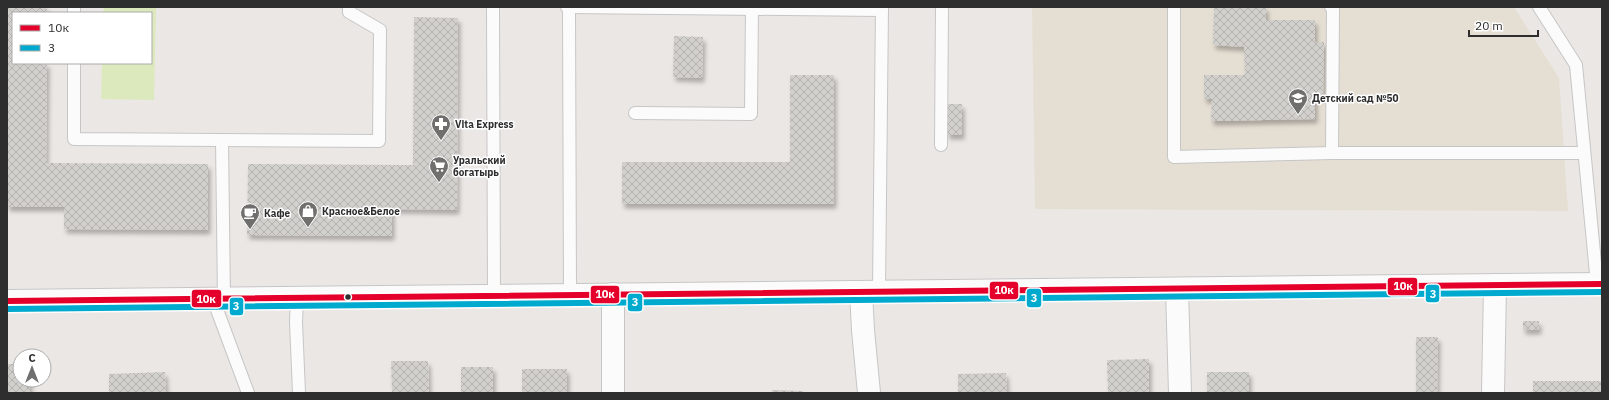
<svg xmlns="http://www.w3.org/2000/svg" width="1609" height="400" font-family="'IBM Plex Sans',sans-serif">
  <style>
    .education { fill: #e5ded3 }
    .pitch { fill: #dce9bc }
    .building { fill: url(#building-cross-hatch); filter: url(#shadow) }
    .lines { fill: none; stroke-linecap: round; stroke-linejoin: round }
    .lane-casing { stroke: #c7c6c6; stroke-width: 14 }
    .street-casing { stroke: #c7c6c6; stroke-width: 24 }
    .secondary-casing { stroke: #c7c6c6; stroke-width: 24 }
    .lane { stroke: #fcfbfb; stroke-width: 12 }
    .street { stroke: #fcfbfb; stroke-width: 22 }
    .secondary { stroke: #fcfbfb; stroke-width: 22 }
    .bus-1-casing { stroke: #fff; stroke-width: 9 }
    .bus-2-casing { stroke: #fff; stroke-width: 9 }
    .bus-1 { stroke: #e4002b; stroke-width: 6 }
    .bus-2 { stroke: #00a9ce; stroke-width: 6 }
    .bus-dot { fill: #2e2e2e; stroke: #fff; stroke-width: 1.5 }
    .labels { text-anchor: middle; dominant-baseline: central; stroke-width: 3; stroke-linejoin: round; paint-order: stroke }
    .poi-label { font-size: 10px; font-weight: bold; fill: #2e2e2e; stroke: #fff; text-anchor: start }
    .line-badge { stroke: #fff; stroke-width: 1.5 }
    .badge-label { font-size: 11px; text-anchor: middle; font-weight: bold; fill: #fff }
  </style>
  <defs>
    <pattern id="building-cross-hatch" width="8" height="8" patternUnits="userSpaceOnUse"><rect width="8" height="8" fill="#d2d0cd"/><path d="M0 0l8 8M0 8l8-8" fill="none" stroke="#b5b3b0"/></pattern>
    <filter id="shadow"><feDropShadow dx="2.5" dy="4.5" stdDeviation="2" flood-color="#0004"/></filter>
  </defs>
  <rect width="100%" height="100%" fill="#ebe7e4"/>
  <polygon class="education" points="1032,7 1514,7 1559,78 1568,211 1035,209"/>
  <polygon class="pitch" points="104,7 156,7 154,100 101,99 102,63 151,63 151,13 103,13"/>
  <g class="building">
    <polygon points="7,7 47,7 47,13 13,13 13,63 47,63 46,163 208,164 208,230 64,229 64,207 7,207"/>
    <polygon points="1214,7 1266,7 1266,20 1315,20 1315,42 1324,42 1323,97 1315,97 1315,119 1211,121 1212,99 1204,99 1204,75 1245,75 1244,47 1213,45"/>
    <polygon points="414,17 458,18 457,210 392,209 392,236 247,235 248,164 413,165"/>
    <polygon points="674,36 703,37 702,78 673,77"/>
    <polygon points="790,75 834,75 834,204 622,204 622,162 790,162"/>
    <rect x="947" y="104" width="15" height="31"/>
    <rect x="1523" y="321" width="16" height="9"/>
    <polygon points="1416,337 1438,337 1437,393 1416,393"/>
    <polygon points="1149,359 1149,393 1108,393 1107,360"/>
    <polygon points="391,361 428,361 429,393 392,393"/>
    <polygon points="7,364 20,364 20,380 30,380 30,393 7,393"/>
    <rect x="461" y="367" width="32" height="26"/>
    <rect x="522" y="369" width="45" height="24"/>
    <polygon points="165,372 166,393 109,393 109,374"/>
    <rect x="1207" y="372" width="42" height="21"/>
    <polygon points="1006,373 1007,393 958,393 958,374"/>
    <rect x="1533" y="381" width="69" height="12"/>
    <polygon points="772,390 803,391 803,393 772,393"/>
  </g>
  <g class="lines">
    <defs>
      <g id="lane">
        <polyline points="493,7 494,296"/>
        <polyline points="567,7 882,10"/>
        <polyline points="1174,7 1174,157 1332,153 1584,153"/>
        <polyline points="1331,7 1333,9 1332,153"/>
        <polyline points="1539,7 1576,65 1597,284"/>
        <polyline points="569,8 570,295"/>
        <polyline points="74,13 74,7"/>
        <polyline points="74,63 74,139 379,141 380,30 349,12 349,7"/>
        <polyline points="635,113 751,114 752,7"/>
        <polyline points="222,140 224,299"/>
        <polyline points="941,145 942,7"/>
        <polyline points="879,291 882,7"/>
        <polyline points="297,298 296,322 299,393"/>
        <polyline points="213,299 248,393"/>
      </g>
      <g id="street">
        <polyline points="1177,289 1180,393"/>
        <polyline points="861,292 863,330 869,393"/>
        <polyline points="613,294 613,393"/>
        <polyline points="1493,393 1495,285"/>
      </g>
      <polyline id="secondary" points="7,301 1602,284"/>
    </defs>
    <use href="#lane" class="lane-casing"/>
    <use href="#street" class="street-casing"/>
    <use href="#secondary" class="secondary-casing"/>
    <use href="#lane" class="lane"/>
    <use href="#street" class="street"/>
    <use href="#secondary" class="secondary"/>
    <defs>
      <polyline id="bus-1" points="7,301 1602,284"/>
      <polyline id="bus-2" points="7,309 1602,292"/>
    </defs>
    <use href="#bus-1" class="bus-1-casing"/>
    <use href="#bus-2" class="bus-2-casing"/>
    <use href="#bus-1" class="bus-1"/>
    <use href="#bus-2" class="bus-2"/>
  </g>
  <defs>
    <symbol id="school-pin" viewBox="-11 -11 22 30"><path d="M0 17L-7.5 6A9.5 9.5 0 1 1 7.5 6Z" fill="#706f6e" stroke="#fff"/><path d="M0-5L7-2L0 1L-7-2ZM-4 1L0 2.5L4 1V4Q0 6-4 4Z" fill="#fff"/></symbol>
    <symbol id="pharmacy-pin" viewBox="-11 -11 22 30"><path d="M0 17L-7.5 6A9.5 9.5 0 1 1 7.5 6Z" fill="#706f6e" stroke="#fff"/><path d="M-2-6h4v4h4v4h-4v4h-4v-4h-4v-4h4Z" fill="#fff"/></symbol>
    <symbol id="supermarket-pin" viewBox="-11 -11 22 30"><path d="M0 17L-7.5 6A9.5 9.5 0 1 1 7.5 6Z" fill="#706f6e" stroke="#fff"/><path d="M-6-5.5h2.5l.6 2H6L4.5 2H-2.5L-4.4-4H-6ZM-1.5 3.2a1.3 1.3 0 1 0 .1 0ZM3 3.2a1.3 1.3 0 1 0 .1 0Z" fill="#fff"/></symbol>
    <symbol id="shop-pin" viewBox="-11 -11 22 30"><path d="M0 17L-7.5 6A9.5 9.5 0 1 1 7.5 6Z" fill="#706f6e" stroke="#fff"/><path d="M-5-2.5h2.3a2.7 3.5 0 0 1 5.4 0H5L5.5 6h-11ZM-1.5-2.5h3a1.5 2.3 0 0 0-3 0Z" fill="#fff"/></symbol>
    <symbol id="cafe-pin" viewBox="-11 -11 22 30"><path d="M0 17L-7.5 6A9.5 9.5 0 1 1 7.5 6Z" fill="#706f6e" stroke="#fff"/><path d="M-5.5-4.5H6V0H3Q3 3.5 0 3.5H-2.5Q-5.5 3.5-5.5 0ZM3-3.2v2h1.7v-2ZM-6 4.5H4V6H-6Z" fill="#fff"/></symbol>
  </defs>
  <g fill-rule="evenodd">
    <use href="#school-pin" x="1287" y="87" width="22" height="30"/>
    <use href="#pharmacy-pin" x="430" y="113" width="22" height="30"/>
    <use href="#supermarket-pin" x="428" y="155" width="22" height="30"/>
    <use href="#shop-pin" x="297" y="200" width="22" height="30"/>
    <use href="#cafe-pin" x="239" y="202" width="22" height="30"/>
  </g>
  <circle class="bus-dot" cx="348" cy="297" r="3.5"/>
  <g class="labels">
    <g class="poi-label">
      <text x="1312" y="98">Детский сад №50</text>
      <text x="455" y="124">Vita Express</text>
      <text x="453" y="160">Уральский<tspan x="453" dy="12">богатырь</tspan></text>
      <text x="322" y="211">Красное&amp;Белое</text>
      <text x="264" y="213">Кафе</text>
    </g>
  </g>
  <g class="line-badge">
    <rect x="1387" y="277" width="31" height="19" rx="4" fill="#e4002b"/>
    <rect x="989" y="281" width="30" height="19" rx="4" fill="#e4002b"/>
    <rect x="1425" y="284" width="15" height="19" rx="4" fill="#00a9ce"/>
    <rect x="590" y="285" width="30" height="19" rx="4" fill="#e4002b"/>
    <rect x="1026" y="288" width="16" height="20" rx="4" fill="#00a9ce"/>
    <rect x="191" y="289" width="31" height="19" rx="4" fill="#e4002b"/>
    <rect x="627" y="293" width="16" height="19" rx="4" fill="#00a9ce"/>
    <rect x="229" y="297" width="15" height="19" rx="4" fill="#00a9ce"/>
  </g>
  <g class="badge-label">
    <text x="1403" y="290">10к</text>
    <text x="1004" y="294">10к</text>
    <text x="1433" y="298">3</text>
    <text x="605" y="298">10к</text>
    <text x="1034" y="302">3</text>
    <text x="206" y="303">10к</text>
    <text x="635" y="306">3</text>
    <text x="236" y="310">3</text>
  </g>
  <rect width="1609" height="400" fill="none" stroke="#2e2e2e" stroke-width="16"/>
  <rect x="12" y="12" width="140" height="52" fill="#ffffff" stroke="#ababab"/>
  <rect x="20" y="25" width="20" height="6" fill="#e4002b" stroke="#ababab"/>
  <text x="48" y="32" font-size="12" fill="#2e2e2e">10к</text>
  <rect x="20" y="45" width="20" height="6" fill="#00a9ce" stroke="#ababab"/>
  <text x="48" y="52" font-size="12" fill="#2e2e2e">3</text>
  <g transform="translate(32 368)"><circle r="19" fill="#ffffff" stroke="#ababab"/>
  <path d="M0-3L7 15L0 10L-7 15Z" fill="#706f6e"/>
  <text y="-6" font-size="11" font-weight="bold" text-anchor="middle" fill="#2e2e2e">С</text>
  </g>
  <path d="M1469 30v6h69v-6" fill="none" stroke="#2e2e2e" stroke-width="2"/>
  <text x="1475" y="30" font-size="12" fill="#2e2e2e" stroke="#ffffff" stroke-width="3" paint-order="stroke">20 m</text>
</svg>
